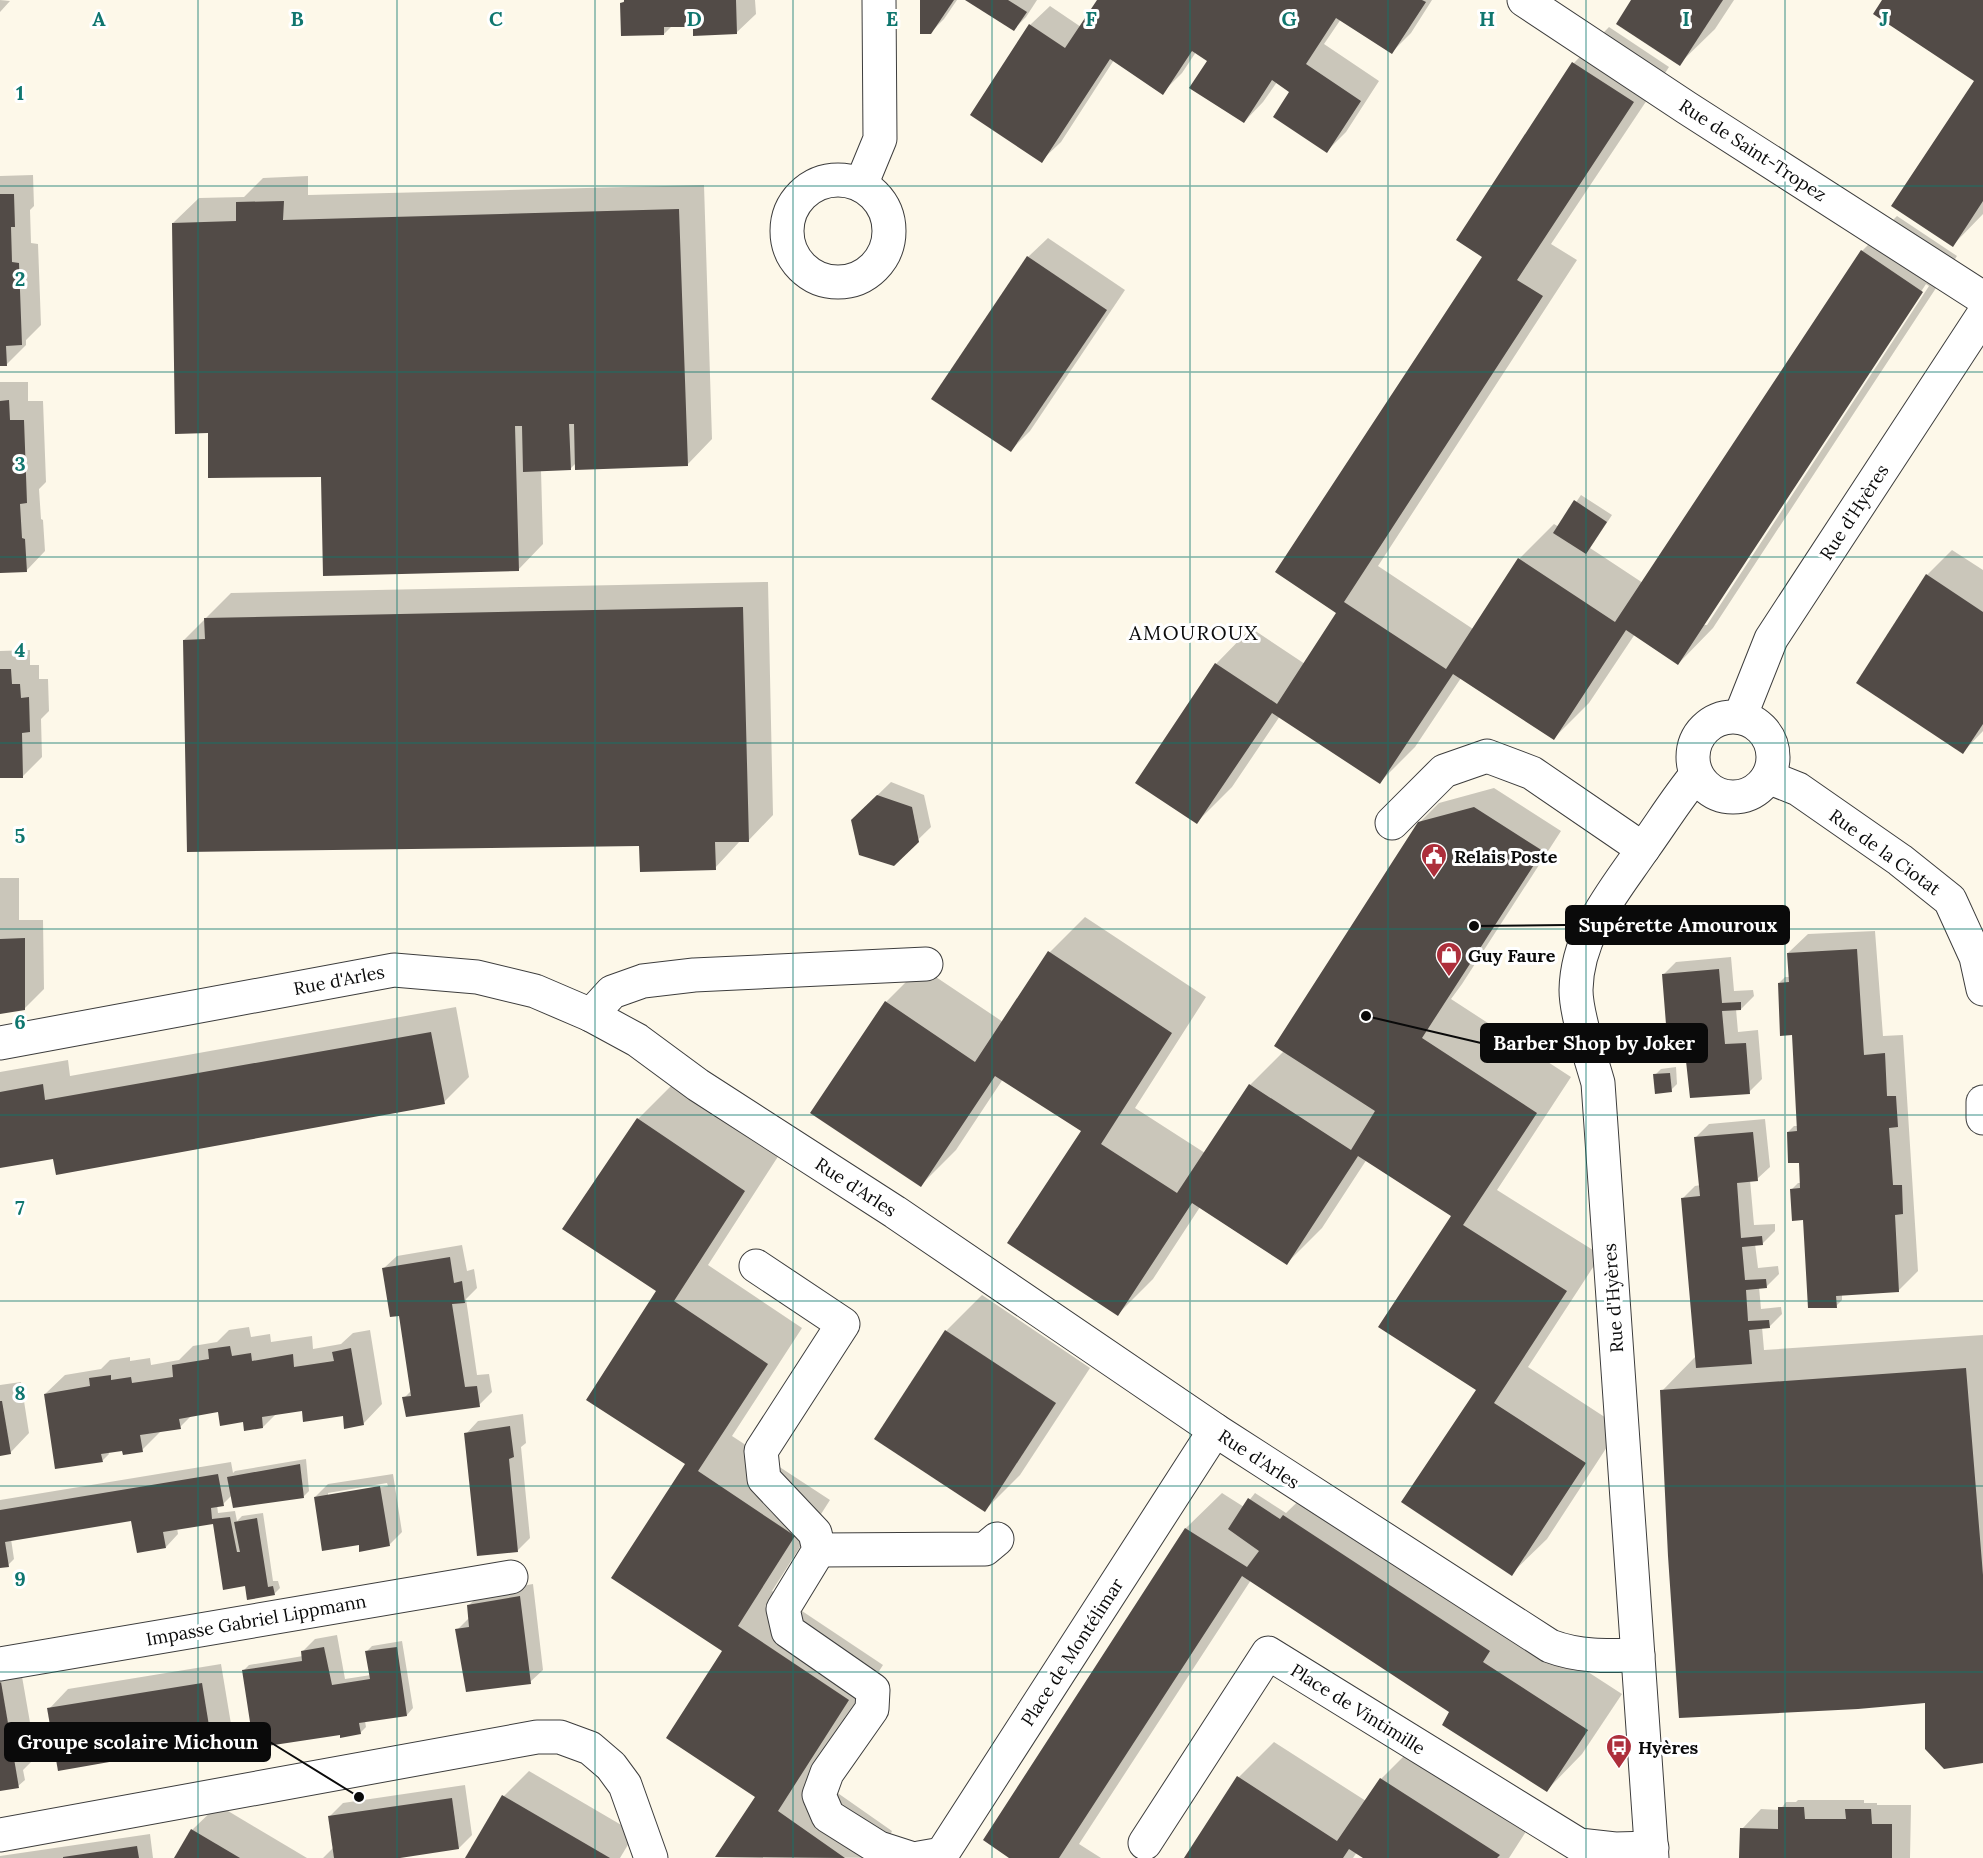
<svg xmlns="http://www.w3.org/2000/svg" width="1983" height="1858" font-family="Lora,serif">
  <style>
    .shadow { fill: #0003; fill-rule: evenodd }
    .building { fill: #524b47 }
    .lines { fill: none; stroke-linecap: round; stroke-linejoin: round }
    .minor-casing { stroke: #3d3d3d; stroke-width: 35 }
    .minor { stroke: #fff; stroke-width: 33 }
    .grid { fill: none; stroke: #0f766e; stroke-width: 1.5; stroke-opacity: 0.55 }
    .labels { text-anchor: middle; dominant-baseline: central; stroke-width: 6; stroke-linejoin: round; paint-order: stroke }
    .street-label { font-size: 18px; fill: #0a0a0a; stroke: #fff }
    .poi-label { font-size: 18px; font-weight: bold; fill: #0a0a0a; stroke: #fff; text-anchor: start }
    .neighbourhood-label { font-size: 20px; letter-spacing: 1.5px; fill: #0a0a0a; stroke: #fff }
    .grid-label { font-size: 20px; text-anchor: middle; font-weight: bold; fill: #0f766e; stroke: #fff; stroke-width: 6; stroke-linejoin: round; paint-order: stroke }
    .leader { fill: none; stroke: #0a0a0a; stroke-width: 2 }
    .callout-dot { fill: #0a0a0a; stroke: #fff; stroke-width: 2 }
    .callout { fill: #0a0a0a; stroke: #0a0a0a; stroke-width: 2 }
    .callout-label { font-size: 20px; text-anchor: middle; font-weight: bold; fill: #fff }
  </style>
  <rect width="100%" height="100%" fill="#fdf8e9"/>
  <g class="shadow">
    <polygon points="0,0 10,1 0,12"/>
    <polygon points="625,0 755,0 756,14 736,33 694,26 672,26 664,34 622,3"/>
    <polygon points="921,0 957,0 944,19 931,32"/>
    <polygon points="968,0 1037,0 1026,17 1013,30"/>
    <polygon points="1098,0 1432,0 1411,33 1392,52 1341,19 1324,44 1379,81 1346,132 1327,151 1291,91 1277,82 1263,102 1244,122 1209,61 1196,52 1182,73 1162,93 1114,60 1061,142 1041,161 1030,25 1050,6 1081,27"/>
    <polygon points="1633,0 1734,0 1715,29 1679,64"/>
    <polygon points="1884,0 1983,0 1983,214 1953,245 1976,80"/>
    <path d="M 1609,27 L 1669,67 L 1551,244 L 1577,260 L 1378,566 L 1473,629 L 1519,559 L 1554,524 L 1559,527 L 1581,495 L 1612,515 L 1590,548 L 1643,583 L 1862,251 L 1897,216 L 1957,256 L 1713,628 L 1678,664 L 1635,634 L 1589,703 L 1554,738 L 1461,678 L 1415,747 L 1380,782 L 1280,716 L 1232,787 L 1197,822 L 1216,664 L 1251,628 L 1305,664 L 1338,612 L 1484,257 L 1458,240 L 1574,63 ZM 1926,284 L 1929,286 L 1707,625 L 1703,625 Z"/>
    <polygon points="33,175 34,206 30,210 31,243 38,244 41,325 26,340 26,345 7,364 0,364 0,176"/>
    <polygon points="308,176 308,195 704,185 712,439 687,465 576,463 570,469 541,470 543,544 518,570 322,475 209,432 173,223 199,198 244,197 263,178"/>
    <polygon points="1048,238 1125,290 1030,431 1011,450 1028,257"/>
    <polygon points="0,382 28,382 28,401 43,401 46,482 39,489 41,519 43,520 45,551 26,571 0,571"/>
    <polygon points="1952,550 1983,570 1983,731 1963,752 1927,575"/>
    <polygon points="768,582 773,815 748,841 740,841 715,868 641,844 184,640 231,593"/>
    <polygon points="30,650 30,665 39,665 39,679 48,679 49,711 41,719 42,757 23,776 0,777 0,651"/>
    <polygon points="891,782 924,795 931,827 893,864 852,820"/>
    <polygon points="1494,788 1561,831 1462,984 1451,999 1571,1077 1497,1190 1601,1255 1528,1367 1620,1427 1547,1539 1511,1574 1479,1390 1453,1215 1367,1159 1322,1228 1287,1263 1200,1207 1153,1279 1118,1314 1083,1130 1003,1079 956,1150 921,1185 886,1002 921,967 1003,1022 1050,952 1085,917 1206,997 1135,1108 1205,1153 1250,1085 1284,1051 1419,823 1439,803"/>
    <polygon points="0,878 19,878 19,920 43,920 44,989 25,1008 0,1012"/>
    <polygon points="1875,931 1883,1036 1903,1035 1918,1271 1899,1290 1842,1294 1842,1300 1836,1306 1792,1189 1798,1183 1802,1183 1801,1162 1788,1132 1794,1126 1799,1126 1793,1033 1779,983 1785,977 1790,977 1788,953 1808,934"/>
    <polygon points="1731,957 1734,991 1753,990 1754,996 1741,1009 1736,1009 1738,1032 1758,1030 1762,1079 1749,1092 1688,1059 1663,975 1676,962"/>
    <polygon points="456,1007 469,1077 444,1102 54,1157 0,1167 0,1072 68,1060 70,1076"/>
    <polygon points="1676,1067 1677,1084 1671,1090 1655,1075 1661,1069"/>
    <polygon points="673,1084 779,1155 708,1265 802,1328 732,1436 830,1500 772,1591 883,1665 812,1775 892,1831 885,1846 903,1858 717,1857 757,1797 724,1651 687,1464 658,1290 638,1119"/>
    <polygon points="1765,1119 1770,1167 1757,1179 1750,1180 1754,1225 1775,1224 1775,1231 1762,1244 1755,1244 1758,1268 1778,1266 1779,1274 1766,1287 1759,1287 1761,1309 1781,1307 1782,1314 1769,1327 1762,1327 1764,1350 1983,1335 1983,1761 1926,1701 1662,1391 1696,1356 1682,1199 1695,1186 1701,1185 1696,1137 1709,1124"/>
    <polygon points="462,1245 467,1271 474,1269 477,1288 466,1299 477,1375 489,1374 492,1392 479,1405 404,1398 412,1390 401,1315 384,1268 397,1256"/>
    <polygon points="982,1295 1090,1368 1020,1475 985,1510 876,1438 946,1331"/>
    <polygon points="249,1327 251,1337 270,1334 271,1342 312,1336 313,1349 341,1344 353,1333 370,1330 382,1404 363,1424 344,1414 303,1409 277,1413 263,1427 220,1411 192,1415 180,1427 162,1430 142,1450 123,1449 108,1451 109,1454 103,1460 57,1467 45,1394 65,1375 101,1369 110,1360 130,1357 130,1361 150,1358 151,1365 179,1360 193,1346 217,1342 229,1330"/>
    <polygon points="21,1382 29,1433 10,1453 0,1454 0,1385"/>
    <polygon points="523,1414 526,1443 521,1447 530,1538 517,1551 466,1434 478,1421"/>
    <polygon points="306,1459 309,1491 303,1497 232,1495 223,1504 217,1505 218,1513 235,1511 237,1521 242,1516 263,1513 273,1581 278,1581 280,1588 274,1594 246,1584 215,1522 177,1528 178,1534 166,1547 132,1519 11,1539 14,1559 8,1565 0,1566 0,1500 231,1462 233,1473 235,1471"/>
    <path d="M 393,1474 L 402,1532 L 389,1545 L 361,1543 L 315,1497 L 328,1484 ZM 387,1483 L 388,1486 L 328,1496 L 328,1493 Z"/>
    <polygon points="1319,1481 1517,1626 1622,1694 1582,1754 1547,1790 1451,1711 1251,1580 1079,1844 1101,1858 1012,1858 985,1839 1186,1528 1222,1493 1244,1507 1255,1493 1286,1513"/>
    <polygon points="533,1584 543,1670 530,1682 457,1630 470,1617 468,1606 481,1593"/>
    <polygon points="337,1635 345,1679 371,1675 366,1652 372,1646 402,1641 413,1708 407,1715 365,1721 366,1727 360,1733 243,1671 249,1665 303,1656 302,1652 315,1639"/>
    <polygon points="221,1664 231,1724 212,1743 49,1709 68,1689"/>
    <polygon points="20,1665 36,1757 23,1770 25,1780 18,1786 0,1789 0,1669"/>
    <polygon points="1274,1742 1366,1801 1381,1779 1416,1744 1534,1819 1509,1858 1366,1858 1357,1852 1353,1858 1186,1858 1239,1777"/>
    <polygon points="529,1771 635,1833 620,1858 467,1858 504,1796"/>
    <polygon points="465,1785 472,1835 459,1848 389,1858 323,1858 334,1847 330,1816 343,1803"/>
    <polygon points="1798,1800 1864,1800 1864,1803 1877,1803 1877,1805 1911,1805 1910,1858 1741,1858 1742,1829 1761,1809 1780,1810 1786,1802 1796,1802"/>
    <polygon points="218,1805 307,1858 176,1858 192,1830"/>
    <polygon points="150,1834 153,1858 0,1858 0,1856"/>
  </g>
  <g class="building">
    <polygon points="624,0 736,0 737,34 693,36 693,27 664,27 664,35 621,36 620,3 624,2"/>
    <polygon points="920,0 954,0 931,34 920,34"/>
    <polygon points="965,0 1008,0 1027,12 1014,31"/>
    <polygon points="1097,0 1422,0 1426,2 1392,54 1336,18 1306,64 1361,101 1327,153 1273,117 1289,92 1272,80 1244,123 1189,88 1207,61 1192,51 1163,95 1110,59 1042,163 970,115 1029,24 1065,48"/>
    <polygon points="1631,0 1723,0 1680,66 1616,24"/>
    <polygon points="1882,0 1983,0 1983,201 1953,247 1891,206 1974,81 1873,14"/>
    <polygon points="1572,62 1634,102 1517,280 1543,296 1344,602 1446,669 1518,558 1615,622 1861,250 1923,292 1678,665 1626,630 1554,740 1453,674 1380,784 1272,713 1197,824 1135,783 1215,663 1277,704 1336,613 1275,572 1482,257 1456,240"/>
    <polygon points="0,194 14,194 15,227 11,227 12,262 19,263 22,345 6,346 7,366 0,366"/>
    <polygon points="284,201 283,220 679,209 688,466 575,470 574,424 569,424 571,470 523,472 522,426 515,426 519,571 323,576 321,477 208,478 208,433 175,434 172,223 236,221 236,202"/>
    <polygon points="1027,256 1107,310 1011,452 931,399"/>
    <polygon points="9,400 10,420 24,420 27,503 20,504 22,538 25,539 27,572 0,573 0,401"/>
    <polygon points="1574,500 1607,522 1586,554 1553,533"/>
    <polygon points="1926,574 1983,612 1983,724 1963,754 1856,683"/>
    <polygon points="743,607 749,842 715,842 716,870 640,872 639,846 187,852 183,640 205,639 204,618"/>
    <polygon points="0,669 11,669 12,684 20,684 21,698 29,697 30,732 22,733 23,778 0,778"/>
    <polygon points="877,795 912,807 919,842 894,866 859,855 851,820"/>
    <polygon points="1474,807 1543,851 1422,1038 1537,1113 1463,1225 1567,1291 1494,1403 1586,1463 1512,1576 1401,1502 1476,1390 1378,1327 1451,1216 1358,1156 1287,1265 1192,1203 1118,1316 1007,1243 1081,1131 995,1076 921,1187 810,1113 885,1001 975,1062 1048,951 1172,1033 1101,1144 1177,1193 1249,1084 1351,1150 1375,1111 1274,1046 1418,822"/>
    <polygon points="25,938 25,1010 0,1014 0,939"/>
    <polygon points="1857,949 1864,1055 1885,1053 1887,1096 1896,1096 1898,1127 1889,1128 1893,1185 1902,1185 1903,1214 1895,1215 1899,1292 1836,1296 1837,1308 1808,1308 1803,1220 1792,1221 1790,1189 1800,1188 1799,1163 1788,1163 1787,1132 1797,1131 1792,1035 1780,1036 1778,983 1789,982 1787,953"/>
    <polygon points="1719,969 1722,1003 1741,1002 1741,1010 1722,1011 1725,1044 1746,1043 1750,1094 1690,1098 1686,1061 1669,1062 1662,974"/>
    <polygon points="431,1032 445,1104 56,1175 53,1159 0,1168 0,1092 43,1084 45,1100"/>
    <polygon points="1670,1073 1672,1092 1655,1094 1653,1074"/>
    <polygon points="637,1118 745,1191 674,1301 768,1364 698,1471 795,1536 738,1626 849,1700 778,1811 845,1858 715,1857 755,1797 666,1738 722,1651 611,1578 685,1464 586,1400 656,1291 562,1229"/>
    <polygon points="1753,1132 1758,1181 1737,1183 1741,1238 1762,1236 1763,1245 1742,1247 1745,1280 1766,1279 1767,1288 1746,1290 1748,1321 1769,1320 1770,1328 1749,1330 1752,1364 1696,1368 1681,1198 1700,1196 1694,1137"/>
    <polygon points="450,1257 454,1283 462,1281 465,1303 452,1304 465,1387 477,1386 480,1407 406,1417 402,1397 411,1396 399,1316 390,1317 382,1268"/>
    <polygon points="945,1330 1056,1403 985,1512 874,1439"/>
    <polygon points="230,1346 232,1356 251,1353 252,1361 293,1354 294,1367 334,1361 332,1352 351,1348 364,1425 344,1429 343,1416 303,1422 302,1411 262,1417 263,1428 244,1431 243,1422 220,1426 218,1412 179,1419 181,1429 140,1435 143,1452 123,1455 122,1451 101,1454 103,1462 55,1469 44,1394 90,1386 89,1378 111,1375 111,1380 131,1377 132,1383 173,1377 172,1365 209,1359 208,1349"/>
    <polygon points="1966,1368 1983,1575 1983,1763 1944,1769 1925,1749 1925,1703 1858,1709 1679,1718 1668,1556 1660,1390"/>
    <polygon points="0,1401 2,1401 11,1454 0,1456"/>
    <polygon points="510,1426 514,1457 509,1459 518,1552 477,1556 464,1433"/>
    <polygon points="300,1464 304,1498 233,1508 227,1477"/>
    <polygon points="218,1474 224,1506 211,1508 212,1519 230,1517 237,1552 240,1552 234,1522 257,1518 268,1587 273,1586 275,1595 247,1600 245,1586 223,1590 213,1524 163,1532 166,1548 137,1553 131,1521 5,1542 9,1567 0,1568 0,1510"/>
    <polygon points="380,1486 390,1546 359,1552 359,1545 322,1551 314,1497"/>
    <polygon points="1248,1498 1280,1519 1283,1515 1490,1651 1483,1662 1588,1730 1547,1792 1442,1725 1449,1712 1242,1576 1059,1858 1009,1858 983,1840 1185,1528 1247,1567 1259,1551 1228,1529"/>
    <polygon points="520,1596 531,1684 466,1692 455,1629 469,1627 467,1605"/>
    <polygon points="324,1647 332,1685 370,1679 365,1651 397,1647 407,1716 359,1723 361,1734 340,1738 340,1735 254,1748 242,1670 302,1661 301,1651"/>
    <polygon points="1,1682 19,1788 0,1791 0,1683"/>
    <polygon points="202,1683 212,1744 58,1771 47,1708"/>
    <polygon points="1237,1776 1337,1841 1380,1778 1500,1855 1497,1858 1363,1858 1349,1849 1343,1858 1184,1858"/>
    <polygon points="502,1795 610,1858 465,1858"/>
    <polygon points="452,1798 459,1849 400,1858 334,1858 328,1816"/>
    <polygon points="1778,1807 1804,1807 1805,1819 1846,1819 1845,1809 1871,1809 1872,1824 1892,1824 1892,1858 1739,1858 1740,1828 1778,1829"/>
    <polygon points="191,1829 240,1858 174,1858"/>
    <polygon points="137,1846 139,1858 63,1858 63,1857"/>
  </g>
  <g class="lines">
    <defs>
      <g id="minor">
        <polyline points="1524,0 1687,108 1983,298"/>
        <circle cx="838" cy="231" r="51"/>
        <polyline points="861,185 880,139 879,0"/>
        <circle cx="1733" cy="757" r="40"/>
        <polyline points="1740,717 1771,639 1983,315"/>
        <polyline points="1768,777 1798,789 1900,860 1950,900 1976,957 1983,989"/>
        <polyline points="1392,823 1444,771 1487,756 1532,773 1643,849"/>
        <polyline points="591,1015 612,992 643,981 694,975 926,964"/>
        <path d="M 0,1043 L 394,970 L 477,977 L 535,991 L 591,1015 L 637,1040 L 698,1085 L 895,1212 L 1215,1430 L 1550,1646 C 1579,1657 1607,1656 1638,1655"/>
        <polyline points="1983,1102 1983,1118"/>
        <polyline points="756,1266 843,1324 761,1451 764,1479 815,1533 819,1550 783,1609 788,1631 873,1690 872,1709 827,1773 819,1795 828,1816 879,1848 910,1858"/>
        <polyline points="819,1550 985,1549 997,1539"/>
        <polyline points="0,1664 511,1577"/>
        <polyline points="0,1835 537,1737 560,1737 590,1748 611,1766 625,1785 651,1858"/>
        <polyline points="1145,1843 1268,1653 1579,1845 1615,1849 1652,1848"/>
        <polyline points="919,1858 942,1854 1215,1430"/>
        <path d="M 1652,1858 L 1598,1083 C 1591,1058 1576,1015 1576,990 C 1577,934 1613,893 1643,849 C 1661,824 1677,798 1696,775"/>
      </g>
    </defs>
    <use href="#minor" class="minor-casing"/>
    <use href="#minor" class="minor"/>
  </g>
  <path class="grid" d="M 198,0 L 198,1858M 397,0 L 397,1858M 595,0 L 595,1858M 793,0 L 793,1858M 992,0 L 992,1858M 1190,0 L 1190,1858M 1388,0 L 1388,1858M 1586,0 L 1586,1858M 1785,0 L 1785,1858M 0,186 L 1983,186M 0,372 L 1983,372M 0,557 L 1983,557M 0,743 L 1983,743M 0,929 L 1983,929M 0,1115 L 1983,1115M 0,1301 L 1983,1301M 0,1486 L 1983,1486M 0,1672 L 1983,1672"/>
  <defs>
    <symbol id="civic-pin" viewBox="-11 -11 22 30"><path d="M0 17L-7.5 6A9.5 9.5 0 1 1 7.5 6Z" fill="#ad2f3b" stroke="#fff"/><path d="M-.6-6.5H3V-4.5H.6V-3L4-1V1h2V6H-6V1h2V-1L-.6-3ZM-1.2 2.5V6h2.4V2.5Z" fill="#fff"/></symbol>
    <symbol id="shop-pin" viewBox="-11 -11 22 30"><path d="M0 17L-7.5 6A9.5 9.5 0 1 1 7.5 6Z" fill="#ad2f3b" stroke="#fff"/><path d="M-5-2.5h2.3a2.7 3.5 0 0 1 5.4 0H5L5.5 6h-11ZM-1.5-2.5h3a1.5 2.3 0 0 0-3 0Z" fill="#fff"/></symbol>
    <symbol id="bus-pin" viewBox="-11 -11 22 30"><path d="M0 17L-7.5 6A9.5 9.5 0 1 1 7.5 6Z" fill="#ad2f3b" stroke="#fff"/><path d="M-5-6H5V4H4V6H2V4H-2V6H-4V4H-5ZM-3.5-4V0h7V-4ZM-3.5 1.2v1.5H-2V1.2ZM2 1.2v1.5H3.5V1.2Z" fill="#fff"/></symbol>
  </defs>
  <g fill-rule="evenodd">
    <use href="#civic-pin" x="1419" y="841" width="30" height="40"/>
    <use href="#shop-pin" x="1434" y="940" width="30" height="40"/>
    <use href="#bus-pin" x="1604" y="1732" width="30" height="40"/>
  </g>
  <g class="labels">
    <g class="street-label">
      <text transform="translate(1753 150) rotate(33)">Rue de Saint-Tropez</text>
      <text transform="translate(1854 512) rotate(-57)">Rue d'Hyères</text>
      <text transform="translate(1885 852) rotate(36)">Rue de la Ciotat</text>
      <text transform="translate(339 980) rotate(-11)">Rue d'Arles</text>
      <text transform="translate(856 1187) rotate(33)">Rue d'Arles</text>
      <text transform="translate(1613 1298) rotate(-94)">Rue d'Hyères</text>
      <text transform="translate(1259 1459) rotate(33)">Rue d'Arles</text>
      <text transform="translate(256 1620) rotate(-10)">Impasse Gabriel Lippmann</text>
      <text transform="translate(1072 1652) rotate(-57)">Place de Montélimar</text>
      <text transform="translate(1358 1709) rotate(32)">Place de Vintimille</text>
    </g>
    <g class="poi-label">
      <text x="1454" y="856">Relais Poste</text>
      <text x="1468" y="955">Guy Faure</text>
      <text x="1638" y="1747">Hyères</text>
    </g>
    <g class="neighbourhood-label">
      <text x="1194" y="632">AMOUROUX</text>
    </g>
  </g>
  <g class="grid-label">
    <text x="99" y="26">A</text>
    <text x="297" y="26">B</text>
    <text x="496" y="26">C</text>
    <text x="694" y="26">D</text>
    <text x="892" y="26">E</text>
    <text x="1091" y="26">F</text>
    <text x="1289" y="26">G</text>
    <text x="1487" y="26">H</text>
    <text x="1686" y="26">I</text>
    <text x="1884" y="26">J</text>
    <text x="20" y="100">1</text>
    <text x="20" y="286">2</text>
    <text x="20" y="471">3</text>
    <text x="20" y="657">4</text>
    <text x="20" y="843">5</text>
    <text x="20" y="1029">6</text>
    <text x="20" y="1215">7</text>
    <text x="20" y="1400">8</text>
    <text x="20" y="1586">9</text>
  </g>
  <path class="leader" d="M1474 926L1566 925M1366 1016L1481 1043M359 1797L270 1742"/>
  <g class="callout-dot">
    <circle cx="1474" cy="926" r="6"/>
    <circle cx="1366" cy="1016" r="6"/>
    <circle cx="359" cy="1797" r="6"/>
  </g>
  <g class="callout">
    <rect x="1566" y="906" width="223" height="38" rx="6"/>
    <rect x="1481" y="1024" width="226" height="38" rx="6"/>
    <rect x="5" y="1723" width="265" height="38" rx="6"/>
  </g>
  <g class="callout-label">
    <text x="1678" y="932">Supérette Amouroux</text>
    <text x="1594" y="1050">Barber Shop by Joker</text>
    <text x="138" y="1749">Groupe scolaire Michoun</text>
  </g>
</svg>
